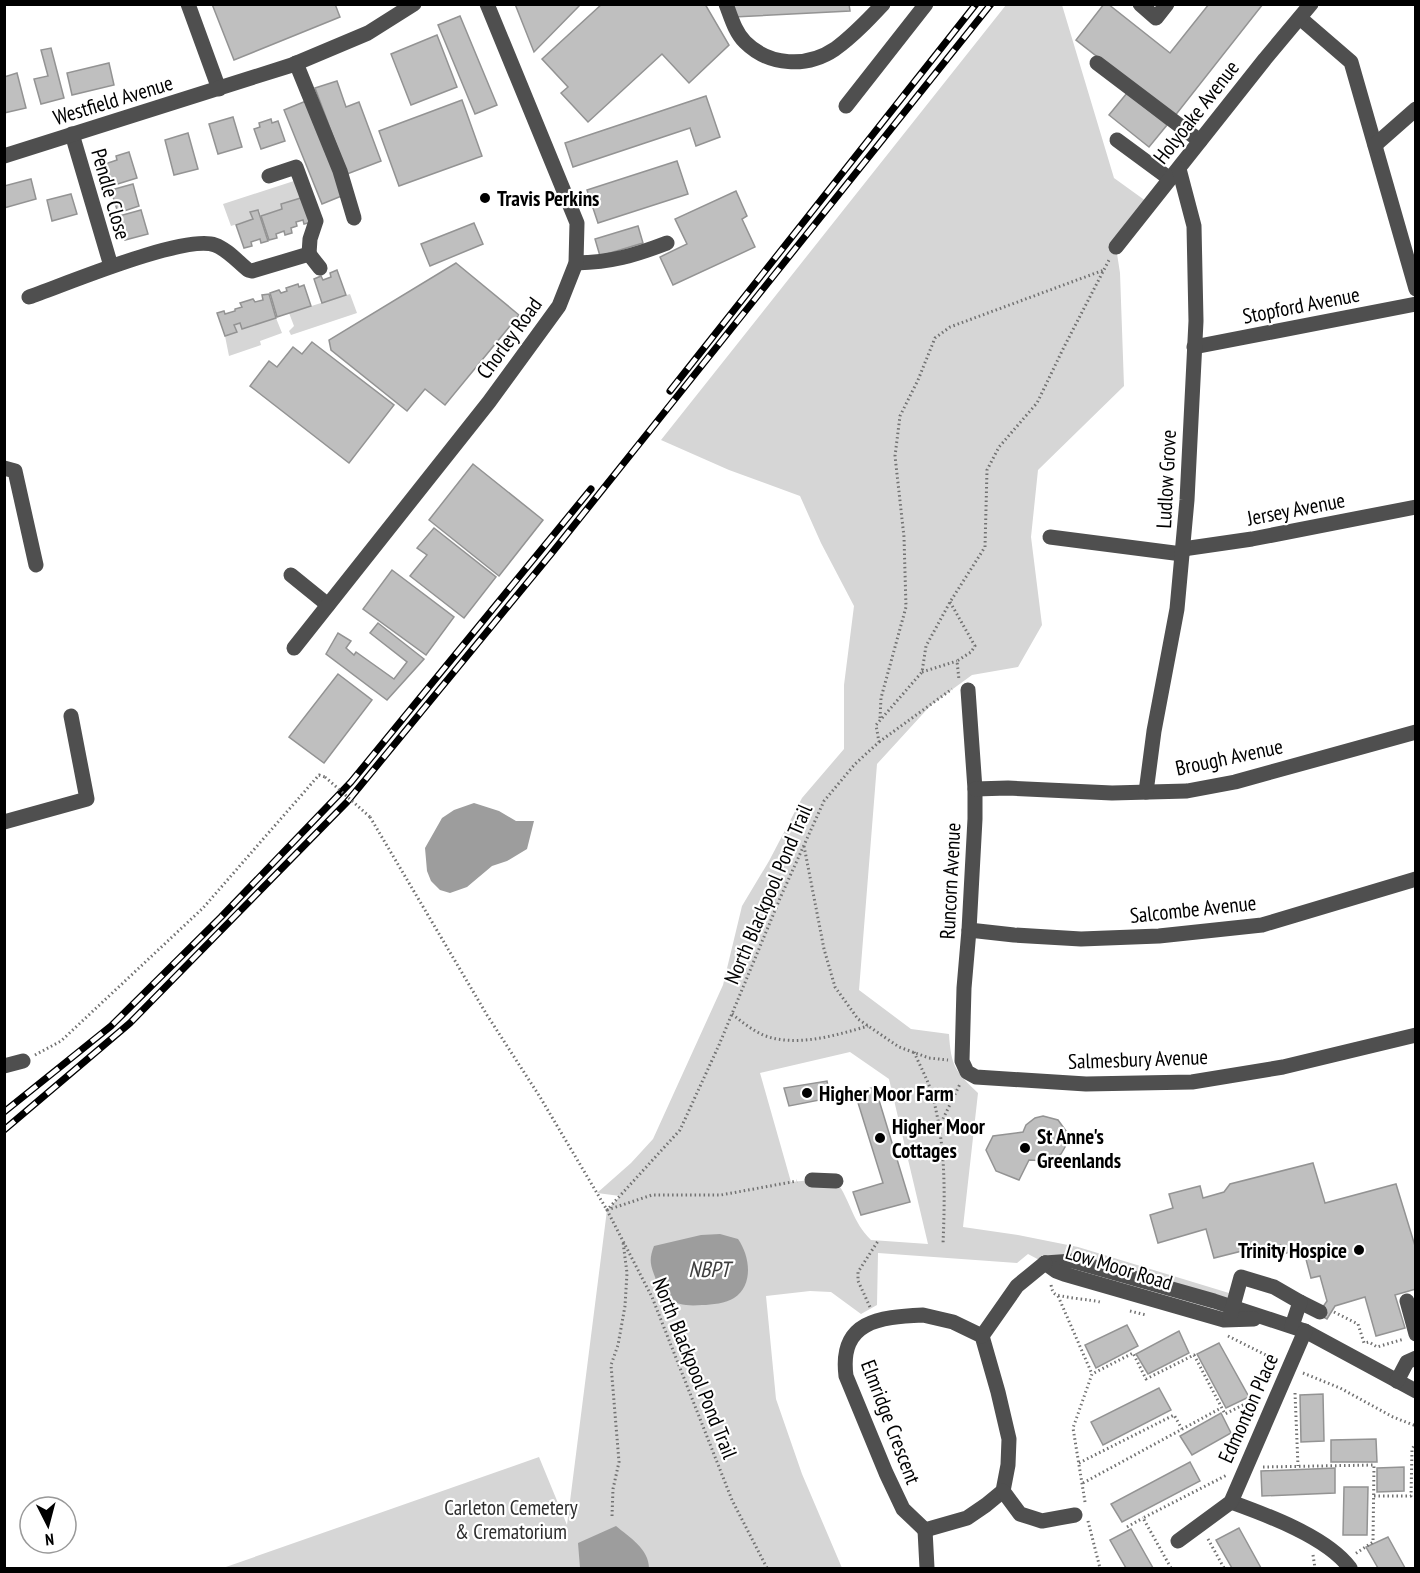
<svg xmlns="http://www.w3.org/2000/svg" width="1420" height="1573" font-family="'PT Sans Narrow',sans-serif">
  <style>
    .green { fill: #d6d6d6; fill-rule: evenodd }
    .water { fill: #9d9d9d }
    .building { fill: #bfbfbf; stroke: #939393; stroke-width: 1.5 }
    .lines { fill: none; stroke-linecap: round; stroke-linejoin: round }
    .path { stroke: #717171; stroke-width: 3; stroke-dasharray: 1.5 3; stroke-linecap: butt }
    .minor { stroke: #4f4f4f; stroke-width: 15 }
    .rail-casing { stroke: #000; stroke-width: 7 }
    .rail { stroke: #fff; stroke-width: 4.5; stroke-dasharray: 14; stroke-linecap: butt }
    .path-bridge { stroke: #717171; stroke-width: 3; stroke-dasharray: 1.5 3; stroke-linecap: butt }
    .poi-dot { fill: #000; stroke: #fff; stroke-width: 2 }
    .labels { text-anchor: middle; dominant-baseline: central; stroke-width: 4.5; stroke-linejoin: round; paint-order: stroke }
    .street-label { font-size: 21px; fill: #000; stroke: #fff }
    .poi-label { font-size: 21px; font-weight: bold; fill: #000; stroke: #fff; text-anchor: start }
    .park-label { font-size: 21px; fill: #2d2d2d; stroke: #fff }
    .water-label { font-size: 22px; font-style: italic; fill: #3e3e3e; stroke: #fff }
  </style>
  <rect width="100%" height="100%" fill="#fff"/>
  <g class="green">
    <path d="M 1006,5 L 1062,5 L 1114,178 L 1150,204 L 1116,247 L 1120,273 L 1124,386 L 1038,470 L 1031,537 L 1042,625 L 1018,667 L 972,675 L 931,705 L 877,764 L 859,990 L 911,1029 L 949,1034 C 951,1066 955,1071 978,1093 L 963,1227 L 1018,1235 L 1078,1247 L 1229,1293 L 1225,1305 L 1073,1261 L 1045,1263 L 1028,1254 L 1017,1263 L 878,1253 L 877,1305 L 861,1314 L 831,1292 L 810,1291 L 766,1296 L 776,1399 L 802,1474 L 842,1568 L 223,1568 L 539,1457 L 567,1525 L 607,1210 L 620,1196 L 597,1193 L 631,1163 L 653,1139 L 723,985 L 742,906 L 769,861 L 802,798 L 844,749 L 844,685 L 854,606 L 821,543 L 800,496 L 729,470 L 661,440 ZM 850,1052 L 889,1079 L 928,1244 L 871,1240 C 852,1222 851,1201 836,1181 L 812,1180 L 791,1182 L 760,1073 Z"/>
    <polygon points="297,180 304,197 281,204 282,209 261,216 259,210 251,212 253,219 231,226 223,204"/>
    <polygon points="350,294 357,313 291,335 289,331 294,326 289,313"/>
    <polygon points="276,318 282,333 260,341 261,345 229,356 225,336 236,332 234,325 240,323 242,329"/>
  </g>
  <g class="water">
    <polygon points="474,803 499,811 516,821 534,821 527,849 507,861 492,866 467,887 450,893 440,890 431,881 427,871 425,848 442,818 454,810"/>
    <path d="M 720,1234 L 738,1239 C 750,1256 754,1285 734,1298 C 726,1303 712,1305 702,1305 C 691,1306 676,1306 667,1297 C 662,1293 657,1283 655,1277 C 650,1264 649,1259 654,1246 L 701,1235 Z"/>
    <path d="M 616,1526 C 629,1537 649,1549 649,1568 L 580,1568 L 578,1543 Z"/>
  </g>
  <g class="building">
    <polygon points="212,4 335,4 340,17 234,60"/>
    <polygon points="515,4 581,4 534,52"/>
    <polygon points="602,4 705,4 729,45 689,83 662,54 588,122 561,93 568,87 542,59"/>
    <polygon points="733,4 849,4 850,11 734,17"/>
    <polygon points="1104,4 1108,4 1170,53 1209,4 1263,4 1174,117 1076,40"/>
    <polygon points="460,16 497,105 475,114 438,25"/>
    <polygon points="437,35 457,87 411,105 391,54"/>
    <polygon points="51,48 64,98 41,104 34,79 48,76 41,50"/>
    <polygon points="109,63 114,85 72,95 67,73"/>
    <polygon points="17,73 26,108 4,113 4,77"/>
    <polygon points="337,81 346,107 359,102 381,161 347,174 315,88"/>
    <polygon points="1127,93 1167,125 1149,147 1109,115"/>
    <polygon points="706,96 720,137 696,146 690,128 573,167 565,143"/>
    <polygon points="462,100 482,156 399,186 379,131"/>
    <polygon points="306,101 344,195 322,204 284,110"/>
    <polygon points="233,117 242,147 218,154 209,124"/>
    <polygon points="271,119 272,123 278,121 285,141 261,149 254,129 260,127 259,123"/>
    <polygon points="188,133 198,169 174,175 165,140"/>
    <polygon points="129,152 137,178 111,186 105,164 117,160 116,156"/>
    <polygon points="677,161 688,194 598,223 587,190"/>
    <polygon points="31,179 36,199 4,208 4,186"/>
    <polygon points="133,184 139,206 118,213 111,190"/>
    <polygon points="736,191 747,216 742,219 755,247 673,285 660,257 687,244 675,219"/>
    <polygon points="71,194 77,214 52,221 47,200"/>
    <polygon points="304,197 312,222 304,224 303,220 296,222 297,226 291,228 292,233 285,235 284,231 276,234 277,238 269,240 261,216 282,209 281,204"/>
    <polygon points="141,210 148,234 125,240 119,216"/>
    <polygon points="258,210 268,241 261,243 260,239 251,242 252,246 244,248 236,225 253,219 250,212"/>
    <polygon points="474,223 483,244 430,266 421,244"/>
    <polygon points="638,226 643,243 600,256 595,239"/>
    <polygon points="456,263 519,315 445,405 425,389 407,411 331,350 329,340"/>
    <polygon points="337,270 346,295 322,303 314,279 321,276 323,280 331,277 330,273"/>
    <polygon points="298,284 299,287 304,285 311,306 277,317 270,293 279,290 281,293 287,291 286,288"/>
    <polygon points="269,294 276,318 242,329 240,323 234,325 237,332 225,336 217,313 224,311 225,314 235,311 235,309 242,307 240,303 253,299 255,302 263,300 262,295"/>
    <polygon points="312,342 394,405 349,463 250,386 269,361 277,367 293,347 302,354"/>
    <polygon points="473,464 543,520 499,576 429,520"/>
    <polygon points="434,528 496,577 464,618 410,576 427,555 417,548"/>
    <polygon points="392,570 454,617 426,655 363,609"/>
    <polygon points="378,623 424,659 387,700 326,654 338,633 351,641 346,648 354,655 356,652 394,679 407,662 370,633"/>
    <polygon points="338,674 372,700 324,763 289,737"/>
    <polygon points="827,1081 830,1098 789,1106 784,1088"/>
    <polygon points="875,1087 910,1202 861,1215 853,1192 883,1183 855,1093"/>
    <polygon points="1043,1116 1058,1120 1066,1131 1065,1147 1061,1154 1047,1161 1029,1160 1019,1180 996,1171 986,1150 993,1136 1023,1132 1026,1125 1035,1118"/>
    <polygon points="1313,1163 1325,1203 1396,1184 1416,1249 1416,1289 1395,1295 1405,1328 1376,1336 1365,1297 1335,1306 1327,1319 1318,1314 1327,1301 1320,1276 1311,1278 1303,1248 1283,1254 1280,1245 1255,1252 1254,1248 1214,1258 1206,1229 1158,1243 1150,1215 1173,1208 1169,1194 1200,1186 1203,1198 1224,1192 1230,1184"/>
    <polygon points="1127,1325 1138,1346 1096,1368 1085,1345"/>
    <polygon points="1179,1331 1189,1353 1148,1374 1136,1354"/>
    <polygon points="1219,1343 1249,1397 1226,1408 1197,1354"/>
    <polygon points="1159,1388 1171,1410 1103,1445 1091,1422"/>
    <polygon points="1323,1394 1324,1441 1301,1442 1300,1395"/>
    <polygon points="1221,1413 1231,1433 1192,1455 1180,1436"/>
    <polygon points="1376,1439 1377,1462 1331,1462 1331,1440"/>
    <polygon points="1190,1462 1200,1481 1122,1522 1111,1504"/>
    <polygon points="1404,1467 1404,1491 1377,1492 1377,1468"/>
    <polygon points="1335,1468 1335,1493 1262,1496 1261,1471"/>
    <polygon points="1344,1487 1368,1487 1367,1535 1343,1535"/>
    <polygon points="1239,1528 1261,1568 1232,1568 1216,1540"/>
    <polygon points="1131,1529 1153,1568 1126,1568 1110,1540"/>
    <polygon points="1388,1537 1405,1568 1378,1568 1366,1547"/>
  </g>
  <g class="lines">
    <g class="path">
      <polyline points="950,602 975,646 971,652 957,661 959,680"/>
      <polyline points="922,672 957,661"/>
      <polyline points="880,718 881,698 906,607 904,537 895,456 900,416 918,380 935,338 950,327 1104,270"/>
      <polyline points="879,742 952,689"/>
      <polyline points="370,817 487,1015 540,1097 607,1210 652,1195 721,1195 797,1181"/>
      <polyline points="804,846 824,949 835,987 858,1019 899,1047 929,1058 948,1060"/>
      <path d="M 732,1014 C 742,1022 752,1030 763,1035 C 796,1048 837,1035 868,1026"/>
      <path d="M 914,1052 C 920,1066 928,1080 932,1094 C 946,1145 945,1193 943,1245"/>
      <polyline points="35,1055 61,1041 203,908 319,775 325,777"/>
      <polyline points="939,1127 960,1084"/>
      <path d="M 1051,1285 C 1052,1289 1052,1291 1055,1294 C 1058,1297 1093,1300 1100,1302"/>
      <polyline points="1058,1296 1092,1374"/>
      <polyline points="870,1307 858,1281 858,1272 878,1241"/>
      <polyline points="1130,1311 1146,1315"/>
      <polyline points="1334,1312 1358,1324 1364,1343 1369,1342 1377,1347 1404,1339"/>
      <polyline points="1228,1336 1276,1360"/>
      <polyline points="1303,1373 1340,1388 1393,1417 1416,1426"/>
      <polyline points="1295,1393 1298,1466"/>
      <polyline points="1079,1463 1174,1415 1182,1429"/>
      <polyline points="1263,1467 1374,1465 1373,1542 1355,1554"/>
      <polyline points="1083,1483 1221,1408"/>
      <polyline points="1374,1496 1411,1496 1412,1449 1416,1443"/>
      <polyline points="1085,1502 1073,1428 1092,1374 1133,1353 1146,1379 1194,1355 1225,1414 1259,1397"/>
      <polyline points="612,1516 613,1489 619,1462 611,1365 618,1345 625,1306 627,1273 623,1242"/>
      <polyline points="1088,1521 1100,1568"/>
      <polyline points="1127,1527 1143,1518"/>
      <polyline points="1208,1539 1224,1568"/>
      <polyline points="1313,1555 1315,1568"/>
      <polyline points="767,1568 732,1500 652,1297 607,1210 680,1130 719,1045 781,896 824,801 855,764 879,742 876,725 922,672 926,646 950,602 985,547 987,470 999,447 1037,403 1064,347 1109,260"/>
      <polyline points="1171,1568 1143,1518 1227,1475"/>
    </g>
    <g class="minor">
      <polyline points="188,4 219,89"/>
      <path d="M 726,4 C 731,17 735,32 745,42 C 769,66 807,68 835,49 C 853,36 868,20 883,4"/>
      <polyline points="1140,4 1156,18 1167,4"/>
      <polyline points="1300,18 1351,62 1416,289"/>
      <polyline points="296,63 340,171 354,218"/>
      <polyline points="1097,63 1200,141"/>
      <polyline points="846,106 926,4"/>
      <polyline points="72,134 111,266"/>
      <polyline points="1117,140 1170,179"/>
      <polyline points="1375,145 1416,109"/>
      <polyline points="4,156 292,65 368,33 414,4"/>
      <polyline points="1116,247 1265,59 1311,4"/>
      <polyline points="309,254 320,268"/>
      <path d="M 576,263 C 612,262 633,256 667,243"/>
      <path d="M 29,297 C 64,285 184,234 215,245 C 227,249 238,262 248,270 L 252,271 L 309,254 L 310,239 L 316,221 L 296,167 L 269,176"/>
      <polyline points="1194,347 1416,304"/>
      <polyline points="4,468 15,471 36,565"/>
      <polyline points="1050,537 1182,554"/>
      <polyline points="1183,549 1252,539 1416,507"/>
      <polyline points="291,575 328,605"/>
      <polyline points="294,648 489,402 559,306 576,263 577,223 487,4"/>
      <polyline points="968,690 975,789 975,819 969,930 964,988 962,1061 967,1072 976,1077 1086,1084 1192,1082 1283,1067 1416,1035"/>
      <polyline points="975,789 1008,788 1112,793 1187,791 1235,782 1416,732"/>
      <polyline points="1146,792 1154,731 1177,609 1187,500 1196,321 1194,226 1179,169"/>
      <polyline points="4,822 87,799 71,716"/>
      <polyline points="969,930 1014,935 1081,939 1159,936 1262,925 1416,879"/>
      <polyline points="4,1066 23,1061"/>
      <polyline points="812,1180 836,1181"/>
      <polyline points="1045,1263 1073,1261 1214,1301 1305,1331 1416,1391"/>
      <polyline points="1045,1263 1056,1271 1064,1274 1224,1320 1254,1319"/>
      <polyline points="1407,1301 1416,1334"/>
      <polyline points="1300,1302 1320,1312"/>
      <path d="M 923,1315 L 953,1322 L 982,1336 L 998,1392 L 1009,1439 L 1008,1465 L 1003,1491 L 986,1505 L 967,1518 L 925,1530 L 903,1509 L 886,1473 L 846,1376 C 839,1321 879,1317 923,1315 Z"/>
      <polyline points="1230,1317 1241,1277 1274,1287 1300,1302 1292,1326"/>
      <polyline points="982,1336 1017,1286 1045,1263"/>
      <polyline points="1397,1381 1407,1362 1416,1358"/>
      <polyline points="1003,1491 1020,1514 1042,1521 1075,1515"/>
      <path d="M 1231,1502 C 1267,1515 1327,1537 1350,1568"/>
      <polyline points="925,1530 927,1568"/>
      <polyline points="1178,1541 1231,1502 1305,1331"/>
    </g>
    <defs>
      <g id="rail">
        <polyline points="670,391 976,4"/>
        <polyline points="4,1112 111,1026 221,917 351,782 591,489"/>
        <polyline points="4,1130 130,1023 347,802 551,554 991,4"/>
      </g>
    </defs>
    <use href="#rail" class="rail-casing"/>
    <use href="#rail" class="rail"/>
    <polyline class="path-bridge" points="325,777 370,817"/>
  </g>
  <g class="poi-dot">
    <circle cx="485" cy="198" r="6"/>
    <circle cx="807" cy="1093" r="6"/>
    <circle cx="880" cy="1138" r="6"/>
    <circle cx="1025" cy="1148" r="6"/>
    <circle cx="1359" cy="1250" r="6"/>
  </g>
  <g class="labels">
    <g class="street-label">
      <text transform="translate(113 100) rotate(-17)">Westfield Avenue</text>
      <text transform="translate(1196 112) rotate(-52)">Holyoake Avenue</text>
      <text transform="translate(111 194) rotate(74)">Pendle Close</text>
      <text transform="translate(1301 305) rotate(-11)">Stopford Avenue</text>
      <text transform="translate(509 338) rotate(-54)">Chorley Road</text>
      <text transform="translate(1166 479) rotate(-87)">Ludlow Grove</text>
      <text transform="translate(1296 509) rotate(-11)">Jersey Avenue</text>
      <text transform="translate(1229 757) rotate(-12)">Brough Avenue</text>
      <text transform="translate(950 881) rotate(-87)">Runcorn Avenue</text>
      <text transform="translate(768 894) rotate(-67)">North Blackpool Pond Trail</text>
      <text transform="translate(1193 909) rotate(-6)">Salcombe Avenue</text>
      <text transform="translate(1138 1059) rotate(-2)">Salmesbury Avenue</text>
      <text transform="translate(1119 1267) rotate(17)">Low Moor Road</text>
      <text transform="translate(695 1368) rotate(68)">North Blackpool Pond Trail</text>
      <text transform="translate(1248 1408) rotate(-66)">Edmonton Place</text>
      <text transform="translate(891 1422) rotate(69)">Elmridge Crescent</text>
    </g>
    <g class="poi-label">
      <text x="497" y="198">Travis Perkins</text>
      <text x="819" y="1093">Higher Moor Farm</text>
      <text x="892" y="1126">Higher Moor<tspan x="892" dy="24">Cottages</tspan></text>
      <text x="1037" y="1136">St Anne's<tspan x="1037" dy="24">Greenlands</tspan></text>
      <text x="1347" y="1250" text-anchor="end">Trinity Hospice</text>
    </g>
    <g class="park-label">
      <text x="511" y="1507">Carleton Cemetery<tspan x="511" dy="24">&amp; Crematorium</tspan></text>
    </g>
    <g class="water-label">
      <text x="709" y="1269">NBPT</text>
    </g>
  </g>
  <rect width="1420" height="1573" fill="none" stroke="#000000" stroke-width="12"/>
  <g transform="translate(48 1525) rotate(174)"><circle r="28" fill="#ffffff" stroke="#999999" stroke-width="1.5"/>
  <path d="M0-4.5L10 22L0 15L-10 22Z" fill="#000000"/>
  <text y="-9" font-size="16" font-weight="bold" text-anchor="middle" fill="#000000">N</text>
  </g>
</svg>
